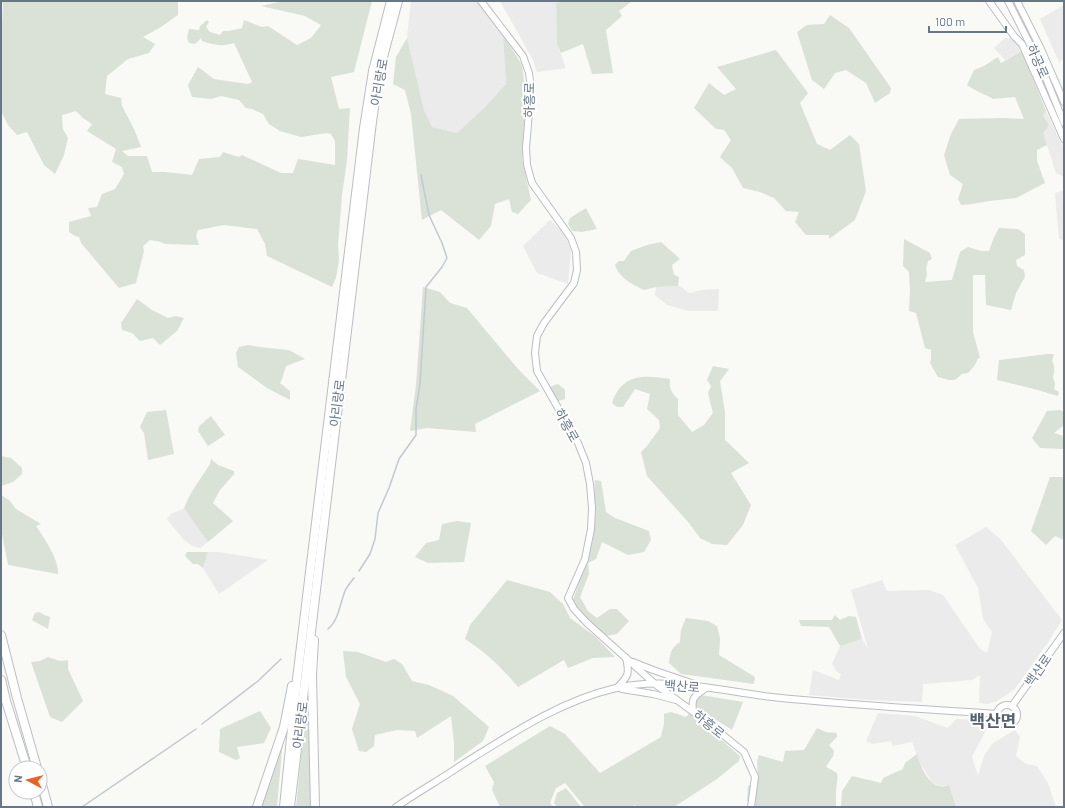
<svg xmlns="http://www.w3.org/2000/svg" width="1065" height="808" font-family="Barlow,'Noto Sans KR',sans-serif">
  <style>
    .built { fill: #eaebea }
    .green { fill: #dae1d7 }
    .lines { fill: none; stroke-linecap: round; stroke-linejoin: round }
    .stream { stroke: #c1cad0; stroke-width: 1.5 }
    .secondary-casing { stroke: #b9bec3; stroke-width: 8 }
    .highway-casing { stroke: #bbbec2; stroke-width: 10 }
    .secondary { stroke: #fff; stroke-width: 6 }
    .highway { stroke: #fff; stroke-width: 8 }
    .labels { text-anchor: middle; dominant-baseline: central; stroke-width: 4; stroke-linejoin: round; paint-order: stroke }
    .street-label { font-size: 13px; fill: #677789; stroke: #fff }
    .district-label { font-size: 17px; font-weight: bold; fill: #55616d; stroke: #fff }
  </style>
  <rect width="100%" height="100%" fill="#f9f9f6"/>
  <g class="built">
    <polygon points="411,1 477,1 503,35 506,84 484,108 457,133 432,127 424,110 407,38"/>
    <polygon points="500,1 563,1 556,3 557,44 566,68 537,72 533,60"/>
    <polygon points="1064,5 1064,58 1059,62 1040,19"/>
    <polygon points="1005,38 1013,38 1019,44 1022,51 1005,60 994,48"/>
    <polygon points="1046,111 1064,149 1064,177 1056,173 1043,133 1049,126 1043,115"/>
    <polygon points="1064,190 1064,240 1059,239 1055,193"/>
    <polygon points="550,220 564,233 571,251 568,284 537,273 523,246"/>
    <polygon points="680,286 689,293 702,290 719,289 718,311 689,311 667,305 655,295 656,287"/>
    <polygon points="184,508 208,542 200,548 193,546 184,540 167,519 171,514"/>
    <polygon points="986,527 1001,540 1062,620 1049,641 1014,690 997,701 987,704 979,703 980,675 972,680 923,684 922,702 869,700 809,695 813,670 839,680 841,674 836,671 832,664 840,646 862,639 868,649 851,590 882,580 887,591 929,590 943,595 980,649 987,653 992,632 983,619 978,588 955,545"/>
    <polygon points="208,552 218,552 268,560 219,594 203,568"/>
    <polygon points="878,713 915,716 948,728 956,719 982,720 988,726 972,757 978,776 984,756 993,743 1015,730 1020,737 1016,756 1026,764 1037,766 1048,783 1056,807 956,807 949,785 940,786 932,782 920,763 912,742 893,746 891,741 872,744 866,741"/>
  </g>
  <g class="green">
    <path d="M 2,1 L 178,1 L 178,15 L 161,27 L 143,37 L 155,44 L 149,53 L 128,59 L 107,76 L 105,94 L 121,98 L 122,106 L 134,129 L 141,147 L 122,151 L 128,156 L 147,156 L 152,172 L 165,172 L 192,175 L 199,159 L 220,157 L 223,152 L 239,157 L 242,155 L 281,173 L 293,173 L 298,159 L 335,165 L 335,141 L 331,134 L 327,133 L 301,137 L 280,131 L 269,124 L 263,114 L 252,109 L 246,108 L 239,100 L 221,96 L 211,99 L 192,97 L 188,85 L 198,67 L 214,79 L 248,84 L 252,82 L 234,43 C 221,47 214,45 202,41 L 201,38 L 195,44 L 189,43 L 187,38 L 189,29 L 199,30 L 200,26 L 207,20 L 209,22 L 206,27 L 210,32 L 220,35 L 223,31 L 229,31 L 242,28 L 244,20 L 262,27 L 268,26 L 297,45 L 311,38 L 321,25 L 305,16 L 261,6 L 284,1 L 372,1 L 354,72 L 331,77 L 339,109 L 350,108 L 347,160 L 342,195 L 338,245 L 339,260 L 336,278 L 332,287 L 267,256 L 265,244 L 257,229 L 224,225 L 198,230 L 196,236 L 199,245 L 165,244 L 161,242 L 150,240 L 143,246 L 144,251 L 136,283 L 119,288 L 81,243 L 79,237 L 75,236 L 69,232 L 69,222 L 91,216 L 88,208 L 97,207 L 102,194 L 115,189 L 124,174 L 122,167 L 112,162 L 116,149 L 87,131 L 92,124 L 83,118 L 76,111 L 62,115 L 63,129 L 68,138 L 64,155 L 55,174 L 44,165 L 27,132 L 17,135 L 8,125 L 1,111 L 1,43 L 3,5 Z"/>
    <polygon points="563,1 632,1 619,11 622,16 606,30 613,73 592,74 583,44 561,53 557,44 556,3"/>
    <polygon points="830,15 849,28 891,88 890,93 875,103 866,83 846,70 835,73 824,89 812,80 797,32 807,25 824,24"/>
    <polygon points="503,35 522,65 527,105 522,159 531,200 518,214 512,212 509,199 495,204 491,226 479,240 441,210 422,220 411,114 405,90 393,84 396,57 407,38 424,110 432,127 457,133 484,108 506,84"/>
    <polygon points="776,50 808,93 800,103 817,144 830,150 850,135 859,144 866,191 855,220 829,239 829,235 806,235 795,222 799,212 786,211 774,198 760,192 743,188 732,168 720,157 731,140 724,130 716,129 694,108 709,83 724,95 736,89 717,67"/>
    <path d="M 1022,51 L 1046,111 L 1043,115 L 1049,126 L 1043,133 L 1047,145 L 1037,150 L 1037,161 L 1045,183 L 1016,198 L 989,201 L 973,204 L 961,205 L 958,199 L 963,184 L 950,175 L 944,155 L 951,134 L 959,119 L 1005,118 L 1024,119 L 1015,97 L 993,99 C 985,94 975,91 967,85 L 974,70 L 984,66 L 998,57 L 1001,63 Z"/>
    <polygon points="586,208 597,229 582,232 572,231 568,224 570,218"/>
    <path d="M 999,228 L 1018,229 L 1025,234 L 1025,255 L 1016,260 L 1017,266 L 1024,270 L 1025,277 L 1016,293 L 1011,310 L 986,305 L 985,275 L 973,275 L 973,332 L 980,358 L 978,358 L 975,365 L 968,373 C 959,374 962,375 956,379 C 951,382 943,378 938,377 L 930,363 L 931,359 L 931,350 L 925,348 L 916,313 L 909,311 L 910,291 L 909,272 L 903,266 L 904,239 L 930,253 L 932,259 L 928,261 L 926,269 L 927,274 L 925,282 L 952,280 L 960,252 L 968,247 L 981,251 L 989,251 L 994,237 Z"/>
    <path d="M 661,242 L 680,259 L 672,265 L 674,275 L 679,277 L 678,286 L 656,287 L 644,290 C 632,284 619,278 615,265 L 619,261 L 624,261 L 631,251 L 647,245 Z"/>
    <polygon points="423,287 440,292 450,303 467,308 518,369 540,391 475,424 476,432 427,428 410,431 416,385"/>
    <polygon points="137,299 152,310 168,318 176,316 184,318 177,331 160,345 153,338 140,341 132,333 122,330 121,323"/>
    <polygon points="248,345 259,347 289,350 305,359 286,366 282,379 280,383 290,391 290,400 267,388 238,367 236,353 239,347"/>
    <path d="M 1047,354 L 1054,354 L 1052,361 C 1055,365 1055,372 1053,377 L 1055,384 L 1054,389 L 1059,392 L 1058,396 L 1034,389 L 997,380 L 999,360 Z"/>
    <path d="M 713,366 L 729,369 L 720,381 L 725,412 L 725,440 L 749,463 L 731,473 L 751,505 L 743,525 L 727,545 L 712,544 L 700,538 L 689,523 L 647,476 L 641,452 L 647,446 L 660,428 L 659,420 L 647,409 L 650,394 L 635,389 L 623,407 L 617,407 L 612,403 C 622,373 644,375 670,379 C 669,388 671,393 678,399 L 678,415 L 692,432 L 704,425 L 713,413 L 708,393 L 711,386 L 707,380 Z"/>
    <polygon points="558,384 565,390 565,399 558,401 549,387"/>
    <polygon points="166,410 174,454 148,460 144,433 140,427 147,412"/>
    <polygon points="1060,410 1064,412 1064,425 1054,433 1061,435 1064,437 1064,449 1040,448 1032,438 1047,411"/>
    <polygon points="211,416 225,435 208,446 198,431 199,426"/>
    <polygon points="1,456 11,458 22,468 22,474 13,482 1,486"/>
    <polygon points="211,459 218,465 234,471 234,474 220,490 213,503 233,521 208,542 184,508 191,493 210,464"/>
    <polygon points="1050,477 1064,477 1064,540 1055,536 1046,545 1031,531"/>
    <polygon points="595,480 601,481 606,512 615,518 649,531 651,540 644,552 628,555 602,542 596,559 588,563 589,574 580,597 588,611 597,618 610,609 617,609 629,621 617,634 606,636 588,620 572,603 593,540 596,511 594,496"/>
    <path d="M 1,495 L 9,500 L 16,509 L 41,524 L 36,526 C 44,538 59,559 58,574 L 8,565 L 1,529 Z"/>
    <polygon points="457,521 471,523 464,562 428,563 415,557 426,543 439,540 442,524"/>
    <polygon points="187,552 208,552 203,568 198,564 193,564 185,556"/>
    <path d="M 507,580 L 550,592 L 563,604 L 570,618 L 596,637 L 615,657 L 593,658 L 568,668 L 564,660 L 518,687 C 500,666 488,654 465,639 L 470,625 Z"/>
    <polygon points="40,612 44,615 50,617 48,629 32,620 35,613"/>
    <polygon points="835,615 840,620 849,616 856,617 862,639 840,646 829,627 801,626 799,620 832,620"/>
    <path d="M 686,618 L 708,621 L 717,626 L 720,638 L 719,655 L 755,677 L 754,684 L 681,674 L 669,663 C 670,653 671,648 680,642 L 681,630 Z"/>
    <polygon points="343,651 358,652 386,662 394,659 402,664 412,681 429,685 453,696 489,727 483,741 454,762 454,743 451,716 417,738 415,731 397,730 375,735 374,746 366,752 359,751 352,729 360,704 346,677"/>
    <polygon points="48,657 60,661 68,660 68,669 83,701 62,722 50,717 31,662 40,661"/>
    <polygon points="701,695 743,702 732,730 696,707 695,702"/>
    <polygon points="307,699 312,807 296,807"/>
    <polygon points="260,711 271,728 264,743 237,747 240,758 236,760 219,752 220,729"/>
    <polygon points="671,712 686,717 690,713 740,756 739,761 717,779 674,807 637,807 635,805 631,807 585,807 565,783 556,788 550,803 553,807 500,807 492,790 494,782 485,766 550,726 565,734 600,773 661,737 664,723 664,714"/>
    <path d="M 817,728 L 826,732 L 837,733 L 837,737 L 829,745 L 834,751 L 833,756 L 826,767 L 837,773 C 838,779 837,783 836,790 C 836,795 836,801 836,807 L 755,807 L 755,805 L 747,801 L 748,786 L 758,780 L 757,761 L 759,755 L 783,762 L 785,751 L 804,750 Z"/>
    <polygon points="283,739 277,807 260,807"/>
    <path d="M 917,754 C 920,765 927,783 939,786 C 942,787 946,786 949,785 L 956,807 L 841,807 L 842,791 L 852,776 L 881,783 L 883,778 L 903,769 L 905,763 Z"/>
    <polygon points="566,788 581,807 557,807 554,803 557,793"/>
  </g>
  <g class="lines">
    <g class="stream">
      <polyline points="359,571 370,554 375,539 378,513 389,488 399,459 416,435 416,409 420,384 426,287 442,267 447,258 442,243 429,215 421,175"/>
      <path d="M 328,629 C 339,620 340,603 345,591 C 347,586 351,582 354,578"/>
      <polyline points="202,724 258,681 281,659"/>
      <polyline points="82,807 196,729"/>
    </g>
    <defs>
      <g id="secondary">
        <polyline points="481,1 523,56 529,73 531,88 526,148 527,165 532,183 571,238 576,252 577,270 574,283 544,323 537,336 535,353 537,371 578,443 586,463 590,484 592,508 591,529 585,559 568,598 574,609 587,623 655,684 707,722 744,752 755,777 751,807"/>
        <polyline points="989,1 1014,36 1022,44 1064,139"/>
        <polyline points="1008,1 1041,66 1064,123"/>
        <polyline points="1017,1 1041,49 1064,102"/>
        <polyline points="633,662 653,670 694,684"/>
        <path d="M 617,688 C 628,676 630,675 626,658"/>
        <polyline points="622,689 653,694 676,700"/>
        <circle cx="1007" cy="715" r="10"/>
        <polyline points="1012,706 1064,633"/>
        <path d="M 693,711 C 691,697 695,696 706,688"/>
        <path d="M 396,807 C 418,792 441,779 463,764 C 511,734 560,701 616,688 C 667,676 721,691 772,697 C 847,705 922,709 998,714"/>
      </g>
      <g id="highway">
        <polyline points="1,635 17,698 37,768"/>
        <polyline points="314,640 312,675 315,807"/>
        <polyline points="1,680 6,701 27,768"/>
        <polyline points="40,777 48,807"/>
        <polyline points="34,792 38,807"/>
        <polyline points="257,807 284,727 292,686"/>
        <polyline points="284,807 297,679 364,128 373,71 391,1"/>
        <polyline points="290,807 372,122 379,72 398,1"/>
      </g>
    </defs>
    <use href="#secondary" class="secondary-casing"/>
    <use href="#highway" class="highway-casing"/>
    <use href="#secondary" class="secondary"/>
    <use href="#highway" class="highway"/>
  </g>
  <g class="labels">
    <g class="street-label">
      <text transform="translate(1038 61) rotate(66)">하공로</text>
      <text transform="translate(379 82) rotate(-80)">아리랑로</text>
      <text transform="translate(529 100) rotate(-89)">하흥로</text>
      <text transform="translate(337 403) rotate(-83)">아리랑로</text>
      <text transform="translate(567 425) rotate(61)">하흥로</text>
      <text transform="translate(1038 670) rotate(-55)">백산로</text>
      <text transform="translate(682 686) rotate(4)">백산로</text>
      <text transform="translate(709 724) rotate(39)">하흥로</text>
      <text transform="translate(300 725) rotate(-83)">아리랑로</text>
    </g>
    <g class="district-label">
      <text x="993" y="720">백산면</text>
    </g>
  </g>
  <rect width="1065" height="808" fill="none" stroke="#677789" stroke-width="4"/>
  <g transform="translate(28 780) rotate(277)"><circle r="19" fill="#ffffff" stroke="#c2c9d0"/>
  <path d="M0-3L7 15L0 10L-7 15Z" fill="#e96326"/>
  <text y="-6" font-size="11" font-weight="bold" text-anchor="middle" fill="#677789">N</text>
  </g>
  <path d="M929 26v6h77v-6" fill="none" stroke="#677789" stroke-width="2"/>
  <text x="935" y="26" font-size="12" fill="#677789" stroke="#ffffff" stroke-width="3" paint-order="stroke">100 m</text>
</svg>
